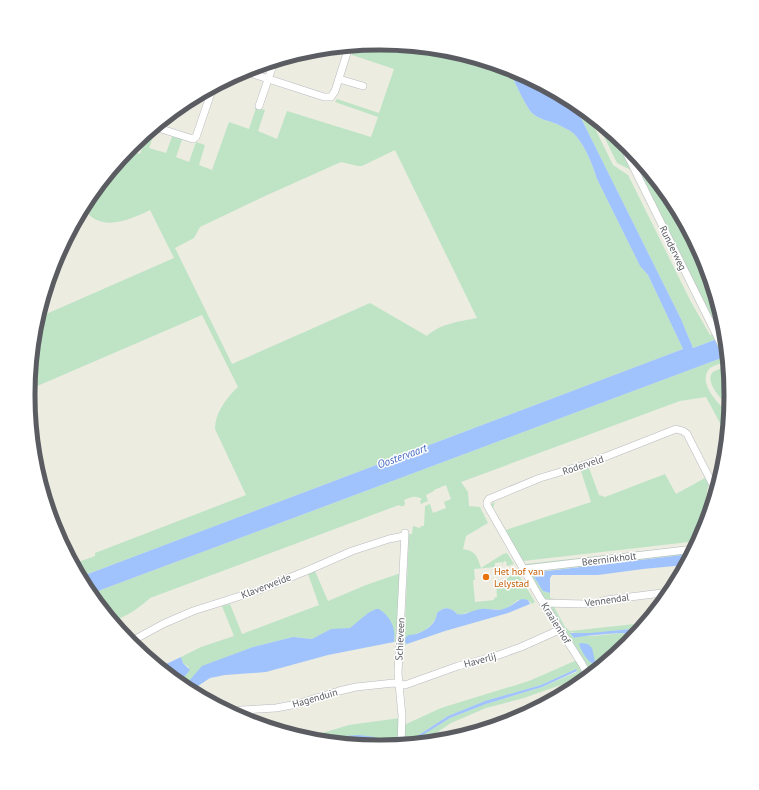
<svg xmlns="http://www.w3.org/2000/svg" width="759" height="790" font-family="'PT Sans',sans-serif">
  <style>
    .green { fill: #bee4c5; fill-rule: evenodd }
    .water { fill: #a0c3fd }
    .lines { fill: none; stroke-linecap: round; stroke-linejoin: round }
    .minor-casing { stroke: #b9bac0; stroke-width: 8 }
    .minor { stroke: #fff; stroke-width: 7 }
    .food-dot { fill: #e8710a; stroke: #fff; stroke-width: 1.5 }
    .labels { text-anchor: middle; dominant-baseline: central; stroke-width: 3; stroke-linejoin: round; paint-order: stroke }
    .street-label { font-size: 10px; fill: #5a5c62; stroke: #fff }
    .food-label { font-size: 10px; fill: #c56008; stroke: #fff; text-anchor: start }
    .water-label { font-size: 11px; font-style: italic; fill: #4468c0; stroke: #fff }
    .rim { fill: none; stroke: #5a5c62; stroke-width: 5 }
  </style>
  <rect width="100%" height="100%" fill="#ecece1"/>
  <g class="green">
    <path d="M 380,44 L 448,50 L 509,69 C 513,79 525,105 532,113 C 538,119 549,121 557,124 C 562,127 568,129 573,133 C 584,143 593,165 597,179 L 640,266 L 648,275 L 683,349 L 80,577 L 73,564 L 95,556 L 95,553 L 246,495 L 215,429 C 215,413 226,398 238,387 L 202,315 L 28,390 L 35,326 L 37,318 L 174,258 L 150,210 C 129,220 99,234 83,207 L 87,200 L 129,149 L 140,154 L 148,133 L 154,127 L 156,128 L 149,148 L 166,153 L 173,134 L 183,137 L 176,157 L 189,162 L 196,142 L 205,145 L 199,165 L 212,170 L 229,122 L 249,129 L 256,108 L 265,110 L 258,131 L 277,139 L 287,111 L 371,137 L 378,117 L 335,102 L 337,99 L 379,113 L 394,69 L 352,55 L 350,46 ZM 395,150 L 477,318 C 461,321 439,324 427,336 L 370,303 L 232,364 L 175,248 L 194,238 L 200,227 L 265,196 L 341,162 L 358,166 L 362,166 Z"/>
    <polygon points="573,102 588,114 613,165 628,175 691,302 710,335 720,332 718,325 715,325 625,144 672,200 704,261 724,327 725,336 693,348 681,319"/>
    <polygon points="596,120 614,135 631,170 617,163"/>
    <path d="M 727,356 L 728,361 C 723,363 714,365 710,368 C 696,382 719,405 729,413 L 727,436 L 706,397 L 680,401 L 461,482 L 468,492 L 469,506 L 480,507 L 488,523 L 466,536 L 463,549 C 476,551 477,556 481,568 L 503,554 L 507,553 L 514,564 L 507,566 L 506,561 L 503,562 L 503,566 L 502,562 L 495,563 L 495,567 L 474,569 L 475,580 L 473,580 L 475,602 L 494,600 L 494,598 L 497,597 L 496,583 L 503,583 L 516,570 L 535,602 L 532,604 L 528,600 L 518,600 L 507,608 L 502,610 L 494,609 L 465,613 L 461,615 L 457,614 C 451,607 444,606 437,613 L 436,618 L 431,625 L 424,631 L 413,635 L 405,642 L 407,644 L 404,646 L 409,534 L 412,534 L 413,526 L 420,528 L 421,526 L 424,526 L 425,506 L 430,504 L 433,513 L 446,508 L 444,502 L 451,499 L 446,485 L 434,490 L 434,491 L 426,495 L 428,501 L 421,504 L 420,501 L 422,499 C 416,495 411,497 404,500 L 405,503 L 404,506 L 400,506 L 399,505 L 150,598 C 138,609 127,616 113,621 L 90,594 Z"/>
    <path d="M 724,367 C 731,382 731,391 730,408 C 723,401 705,383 712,373 C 715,370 720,369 724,367 Z"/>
    <path d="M 589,468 L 599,495 L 605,497 L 665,474 L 676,494 L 705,478 L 709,485 C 707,490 705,494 711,497 L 714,497 L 704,530 L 698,541 L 523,561 L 521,560 L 489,505 L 495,502 L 493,508 L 506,530 L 591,502 L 581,471 Z"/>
    <polygon points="696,545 695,547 527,565 525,564"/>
    <polygon points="693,551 691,554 536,572 534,577 543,591 550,593 550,598 555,599 543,599 530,575 531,571"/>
    <polygon points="315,571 328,601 366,585 401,573 398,641 394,642 395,637 368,613 351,628 331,630 312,639 293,637 253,647 232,655 219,660 187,683 185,688 176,680 182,678 189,667 183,663 181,657 201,647 234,636 222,606 230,604 242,634 319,605 308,574"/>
    <path d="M 553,605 L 565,627 L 570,631 L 644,623 L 641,628 L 635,629 C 617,629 588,638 572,632 L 571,633 L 574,638 L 578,636 L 594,636 L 623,633 L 631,636 L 635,635 L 628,644 L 600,666 L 595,661 L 588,644 L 579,644 L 585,655 L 598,668 L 594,671 L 592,667 L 589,668 L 550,606 Z"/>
    <path d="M 577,660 L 586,676 L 524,698 L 486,708 L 451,723 L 423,742 L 403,744 L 404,725 L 441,708 L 529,681 ZM 576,669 L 577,672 L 542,687 L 486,704 L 450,718 L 409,743 L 423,732 L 448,716 L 485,701 L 541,685 Z"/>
    <polygon points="400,718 399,745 379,746 378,739 328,738 320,741 306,738 349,725"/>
  </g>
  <g class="water">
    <path d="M 509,69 L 573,102 L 681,319 L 693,348 L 725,336 L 727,356 L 90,594 L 80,577 L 683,349 L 648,275 L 640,266 L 597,179 C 593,165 584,143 573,133 C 568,129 562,127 557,124 C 549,121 538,119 532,113 C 525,105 513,79 509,69 Z"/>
    <polygon points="691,554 685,565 643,569 598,575 552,575 550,578 550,593 543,591 534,577 535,573 539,572"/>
    <path d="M 522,599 L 528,600 L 530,604 L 508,613 L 445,631 L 407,644 L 405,642 C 405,639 405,639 407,636 C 410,634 413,635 416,634 C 426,631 436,624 437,613 C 444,606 451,607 457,614 C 464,616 473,610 481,609 C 489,608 498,612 506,608 C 512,606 516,601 522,599 Z"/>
    <path d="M 376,609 L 379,609 C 391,617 396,628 394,642 L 328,655 L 266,672 L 225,675 L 210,678 L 198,686 L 193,692 L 185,688 L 188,682 L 202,666 L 253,647 L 293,637 L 312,639 L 331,629 L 350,628 L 368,613 Z"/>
    <path d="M 641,628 C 639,630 637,634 635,635 C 631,638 627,634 623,633 C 618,633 577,636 574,638 L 570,633 L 590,633 Z"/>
    <path d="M 581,643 L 588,644 L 592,648 L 595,661 L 600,666 L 598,668 C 596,665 593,664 590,662 C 585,657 581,650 579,644 Z"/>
    <polygon points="181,657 183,663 190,670 184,677 176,680 160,667"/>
    <polygon points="576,669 577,671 542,687 486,704 450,718 410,743 408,742 448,716 485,701 541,685"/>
    <polygon points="359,735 375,737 379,741 379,746 320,741 343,736"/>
  </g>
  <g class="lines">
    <defs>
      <g id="minor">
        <polyline points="244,71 324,97 331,97 335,91 347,53 344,47"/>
        <polyline points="339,79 363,86"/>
        <polyline points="259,106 274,62"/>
        <polyline points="155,127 193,139 196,137 213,87"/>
        <polyline points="620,140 727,356"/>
        <polyline points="524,569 694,549"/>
        <polyline points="543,603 585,604 596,603 606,600 670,592"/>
        <polyline points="130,642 163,624 193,611 259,590 311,569 352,551 389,539 404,536"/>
        <polyline points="588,676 582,664 540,598 487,505 487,502 489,499 540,478 587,464 676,429 683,431 687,434 714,487 712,492 715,495"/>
        <polyline points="230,712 241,710 276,708 297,704 339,691 356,687 394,683 405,685 458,666 493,657 521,647 559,630"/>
        <polyline points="401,744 402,716 398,673 405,533"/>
      </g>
    </defs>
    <use href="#minor" class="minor-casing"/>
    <use href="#minor" class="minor"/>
  </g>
  <circle class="food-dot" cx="486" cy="577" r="4"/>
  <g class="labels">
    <g class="street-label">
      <text transform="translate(673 248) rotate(64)">Runderweg</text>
      <text transform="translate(583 465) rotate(-18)">Roderveld</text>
      <text transform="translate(609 559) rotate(-7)">Beerninkholt</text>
      <text transform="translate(266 586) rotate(-21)">Klaverweide</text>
      <text transform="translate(607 600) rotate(-8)">Vennendal</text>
      <text transform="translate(556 623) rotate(58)">Kraaienhof</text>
      <text transform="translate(400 639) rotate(-87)">Schieveen</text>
      <text transform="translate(480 660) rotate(-15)">Haverlij</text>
      <text transform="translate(315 698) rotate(-16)">Hagenduin</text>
    </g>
    <g class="food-label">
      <text x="494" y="571">Het hof van<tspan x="494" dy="12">Lelystad</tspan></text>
    </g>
    <g class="water-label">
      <text transform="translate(402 456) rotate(-20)">Oostervaart</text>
    </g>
  </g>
  <path d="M0 0H759V790H0ZM379 50H380A344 344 0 0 1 724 394V396A344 344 0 0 1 380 740H379A344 344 0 0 1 35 396V394A344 344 0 0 1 379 50Z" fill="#fff" fill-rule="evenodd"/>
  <path class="rim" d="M379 50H380A344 344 0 0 1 724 394V396A344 344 0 0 1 380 740H379A344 344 0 0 1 35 396V394A344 344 0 0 1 379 50Z"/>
</svg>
